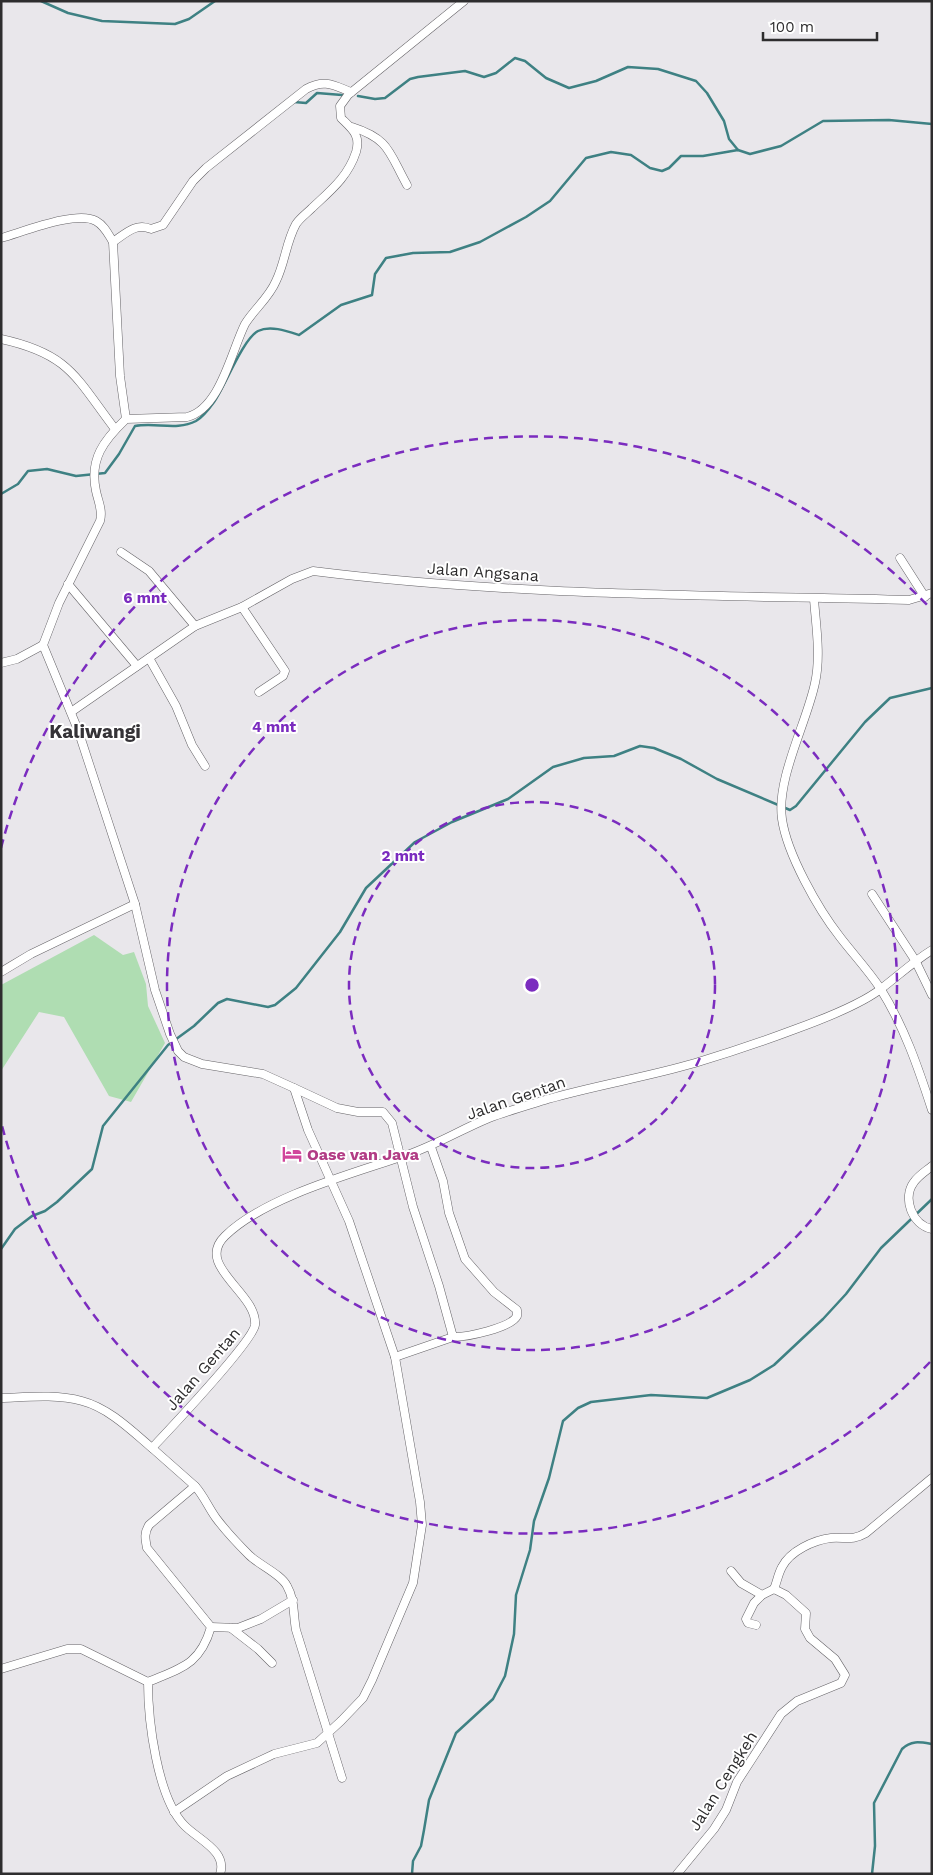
<svg xmlns="http://www.w3.org/2000/svg" width="933" height="1875" font-family="'Work Sans',sans-serif">
  <style>
    .green { fill: #afddb2 }
    .lines { fill: none; stroke-linecap: round; stroke-linejoin: round }
    .stream { stroke: #3e8183; stroke-width: 2.5 }
    .street-casing { stroke: #656367; stroke-width: 9 }
    .street { stroke: #fff; stroke-width: 8 }
    .ring { fill: none; stroke: #7b2cbf; stroke-width: 2.5; stroke-dasharray: 9 6 }
    .labels { text-anchor: middle; dominant-baseline: central; stroke-width: 4; stroke-linejoin: round; paint-order: stroke }
    .street-label { font-size: 16px; fill: #2e2d2e; stroke: #fff }
    .hotel-label { font-size: 16px; font-weight: bold; fill: #b23c85; stroke: #fff; text-anchor: start }
    .quarter-label { font-size: 19px; font-weight: bold; fill: #353337; stroke: #fff }
    .centre { fill: #7b2cbf; stroke: #fff; stroke-width: 2.5 }
    .ring-label { font-size: 15px; text-anchor: middle; font-weight: bold; fill: #7b2cbf; stroke: #fff; stroke-width: 4; stroke-linejoin: round; paint-order: stroke }
  </style>
  <rect width="100%" height="100%" fill="#e9e7eb"/>
  <polygon class="green" points="94,935 123,955 134,952 146,984 148,1006 165,1043 131,1102 109,1096 64,1017 39,1012 1,1071 1,985"/>
  <g class="lines">
    <g class="stream">
      <polyline points="41,1 68,13 102,21 175,24 189,19 215,1"/>
      <polyline points="358,96 375,99 385,98 410,79 418,77 465,71 484,77 496,73 515,58 525,61 546,78 569,88 596,81 628,67 658,69 696,81 707,93 724,121 729,139 738,150"/>
      <polyline points="294,102 306,103 317,93 342,95"/>
      <path d="M 1,494 L 18,484 L 28,471 L 47,469 L 76,476 L 105,473 L 119,454 L 135,426 C 155,422 177,431 196,421 C 203,417 209,409 214,402 C 225,386 243,339 258,331 C 270,325 287,331 299,335 L 341,305 L 372,295 L 375,274 L 386,258 L 413,253 L 450,252 L 480,242 L 526,217 L 550,201 L 586,158 L 611,152 L 631,155 L 650,168 L 662,171 L 669,168 L 681,156 L 703,156 L 738,150 L 750,154 L 781,146 L 823,121 L 889,120 L 932,124"/>
      <polyline points="1,1249 15,1229 32,1216 45,1211 57,1202 92,1169 103,1126 168,1045 194,1026 218,1003 227,999 268,1007 275,1005 296,988 340,932 366,888 415,842 452,822 508,799 553,767 584,758 614,756 640,746 654,748 681,759 717,779 790,810 796,806 865,722 890,698 932,688"/>
      <polyline points="412,1874 413,1861 421,1846 424,1830 429,1800 456,1733 493,1699 505,1676 514,1634 516,1595 530,1550 534,1521 549,1478 563,1421 578,1408 591,1402 651,1395 707,1398 750,1380 774,1365 823,1319 846,1294 881,1248 932,1199"/>
      <path d="M 872,1874 L 875,1846 L 874,1803 L 902,1749 C 911,1740 920,1742 932,1744"/>
    </g>
    <defs>
      <g id="street">
        <path d="M 352,127 C 390,139 389,153 407,185"/>
        <path d="M 1,238 C 23,232 77,210 96,221 C 105,226 108,234 113,242 L 120,376 L 126,419"/>
        <path d="M 113,242 C 125,234 136,222 151,229 L 163,225 L 193,181 L 206,168 L 306,89 C 324,79 333,85 351,92"/>
        <path d="M 1,339 C 70,354 76,378 115,429"/>
        <polyline points="121,552 149,571 195,626"/>
        <polyline points="900,558 925,597"/>
        <polyline points="68,584 137,666"/>
        <path d="M 814,599 C 816,626 821,656 815,683 C 807,722 776,779 782,819 C 787,854 818,909 840,937 C 853,954 868,970 880,988 C 904,1026 918,1067 932,1110"/>
        <polyline points="242,607 285,671 283,676 259,692"/>
        <polyline points="149,658 176,706 192,745 205,766"/>
        <polyline points="1,663 17,659 43,645"/>
        <path d="M 71,712 L 195,626 L 242,607 L 292,579 L 313,571 C 511,596 710,595 909,600 L 932,593"/>
        <polyline points="872,894 915,960 932,995"/>
        <polyline points="135,904 155,990 170,1034 178,1051 184,1057 202,1064 263,1074 294,1088 308,1130 349,1221 395,1357 420,1502 422,1525 413,1583 372,1680 363,1698 341,1721 317,1743 274,1754 227,1776 174,1812"/>
        <path d="M 1,972 L 31,954 L 135,904 L 78,730 L 43,645 L 59,603 L 100,521 C 103,510 98,501 96,491 C 89,459 104,440 126,419 L 187,417 C 220,409 231,352 245,324 C 254,309 269,298 276,281 C 285,263 286,242 296,224 C 300,218 307,213 312,208 C 330,191 348,177 356,152 C 361,135 352,129 341,118 L 340,106 L 348,95 L 464,1"/>
        <path d="M 294,1088 L 337,1108 L 358,1112 L 383,1112 L 392,1123 L 413,1207 L 439,1286 L 453,1337 C 467,1337 511,1328 517,1316 L 517,1310 L 494,1292 L 465,1259 L 449,1213 L 443,1181 L 431,1147"/>
        <path d="M 932,1166 C 926,1171 919,1175 914,1182 C 902,1198 912,1225 932,1229"/>
        <polyline points="395,1357 453,1337"/>
        <path d="M 1,1398 C 28,1397 56,1394 82,1401 C 109,1408 132,1431 152,1448"/>
        <path d="M 195,1486 C 204,1496 208,1507 216,1518 C 225,1530 238,1544 249,1555 C 259,1565 281,1574 287,1586 C 295,1600 293,1614 296,1630 L 342,1778"/>
        <polyline points="731,1571 741,1583 762,1595 774,1589"/>
        <path d="M 774,1589 C 777,1582 778,1574 782,1567 C 790,1551 814,1540 831,1538 C 846,1537 852,1541 866,1533 L 932,1478"/>
        <polyline points="756,1625 748,1623 746,1619 754,1603 762,1595"/>
        <polyline points="211,1627 238,1628 261,1619 293,1600"/>
        <polyline points="231,1628 258,1649 272,1663"/>
        <polyline points="1,1669 67,1649 81,1649 148,1682"/>
        <path d="M 220,1874 C 228,1851 197,1839 184,1825 C 157,1797 148,1720 148,1682 C 181,1668 200,1665 211,1627 L 147,1548 C 145,1538 144,1533 149,1525 L 195,1486 L 152,1448 C 169,1430 253,1341 255,1325 C 258,1293 194,1266 225,1236 C 265,1197 351,1174 404,1156 C 434,1146 460,1130 489,1118 C 508,1111 529,1105 548,1099 C 597,1085 647,1077 695,1063 C 728,1053 761,1042 793,1030 C 818,1021 862,1004 882,988 C 899,975 914,961 932,950"/>
        <polyline points="677,1874 714,1829 726,1810 737,1782 781,1714 797,1701 841,1683 845,1675 835,1659 810,1638 805,1629 806,1613 786,1595 774,1589"/>
      </g>
    </defs>
    <use href="#street" class="street-casing"/>
    <use href="#street" class="street"/>
  </g>
  <g class="ring">
    <circle cx="532" cy="985" r="183"/>
    <circle cx="532" cy="985" r="365"/>
    <path d="M930 1362A548 548 0 0 1 1 1122M1 848A548 548 0 0 1 930 608"/>
  </g>
  <defs>
    <symbol id="hotel-bare" viewBox="-9 -9 18 18"><path d="M-6-4.5h1.5V1H6V5H4.5V3h-9V5H-6ZM-4 0a1.8 1.8 0 1 1 3.6 0ZM.5 0V-2.5h3Q6-2.5 6 0Z" fill="#d1479c" stroke="#fff" stroke-width="2.5" paint-order="stroke"/></symbol>
  </defs>
  <g fill-rule="evenodd">
    <use href="#hotel-bare" x="278" y="1140" width="28" height="28"/>
  </g>
  <g class="labels">
    <g class="street-label">
      <text transform="translate(483 572) rotate(4)">Jalan Angsana</text>
      <text transform="translate(516 1098) rotate(-19)">Jalan Gentan</text>
      <text transform="translate(203 1369) rotate(-49)">Jalan Gentan</text>
      <text transform="translate(723 1781) rotate(-58)">Jalan Cengkeh</text>
    </g>
    <g class="hotel-label">
      <text x="307" y="1154">Oase van Java</text>
    </g>
    <g class="quarter-label">
      <text x="95" y="731">Kaliwangi</text>
    </g>
  </g>
  <circle cx="532" cy="985" r="8" class="centre"/>
  <g class="ring-label">
    <text x="145" y="603">6 mnt</text>
    <text x="274" y="732">4 mnt</text>
    <text x="403" y="861">2 mnt</text>
  </g>
  <rect width="933" height="1875" fill="none" stroke="#2e2d2e" stroke-width="5"/>
  <path d="M763 32v8h114v-8" fill="none" stroke="#2e2d2e" stroke-width="2.5"/>
  <text x="770" y="32" font-size="15" fill="#2e2d2e" stroke="#ffffff" stroke-width="4" paint-order="stroke">100 m</text>
</svg>
